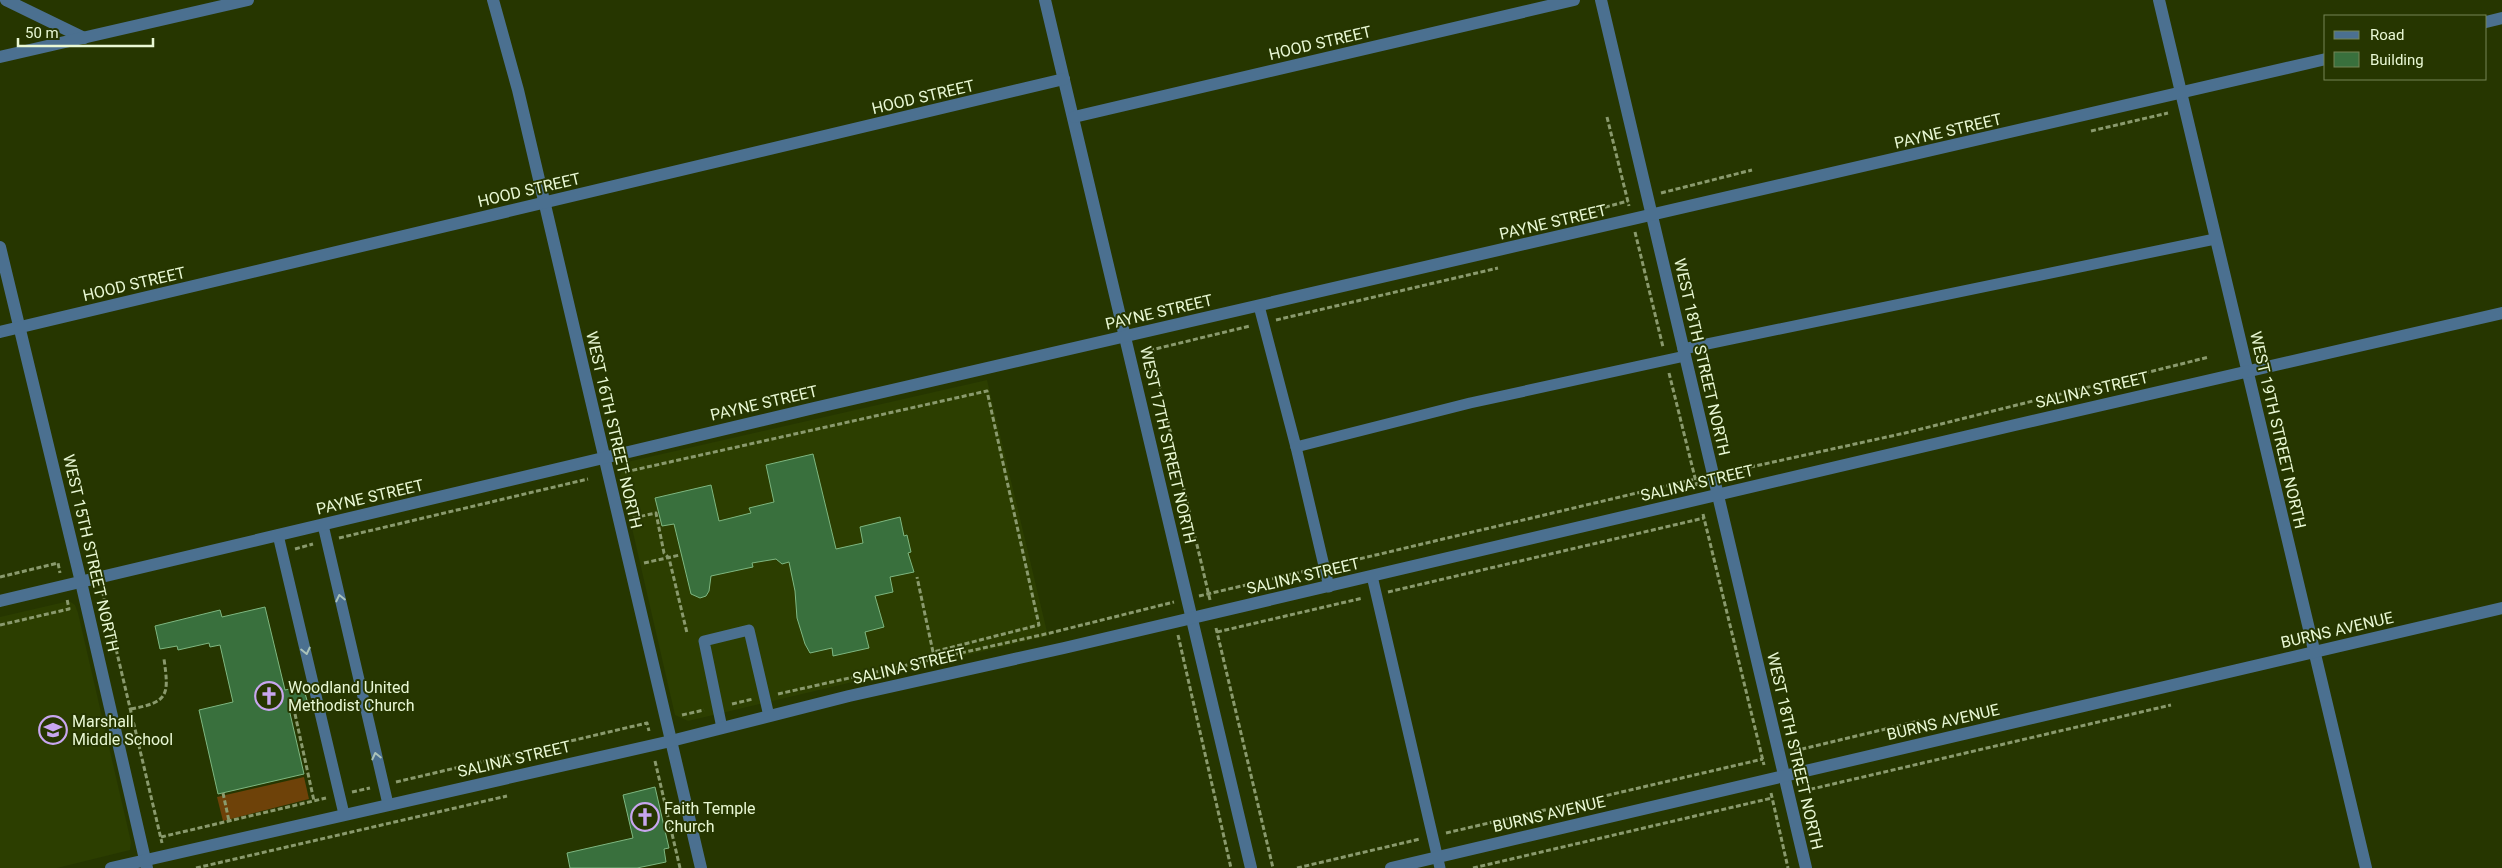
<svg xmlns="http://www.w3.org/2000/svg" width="2502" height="868" font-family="Roboto,sans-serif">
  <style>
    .built { fill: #2c3e00 }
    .green { fill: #6e4209 }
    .building { fill: #39703d; stroke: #7eb781 }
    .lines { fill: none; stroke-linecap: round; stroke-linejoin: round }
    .path { stroke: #8a9a6d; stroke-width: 3; stroke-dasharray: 5 2.5; stroke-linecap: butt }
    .service { stroke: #4b7090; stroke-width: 11 }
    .minor { stroke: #4b7090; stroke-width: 12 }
    .oneway { stroke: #aac2b9 }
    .labels { text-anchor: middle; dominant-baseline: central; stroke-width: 4; stroke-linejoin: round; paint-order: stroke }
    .street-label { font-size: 16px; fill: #e9f8d4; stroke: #263600 }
    .poi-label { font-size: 16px; fill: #e9f8d4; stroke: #263600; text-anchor: start }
  </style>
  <rect width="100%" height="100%" fill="#263600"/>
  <g class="built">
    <polygon points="987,380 1048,636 688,721 675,715 620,476 622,467 627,462"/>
    <polygon points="69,601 75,605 78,613 131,842 130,850 57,868 0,868 0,617"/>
  </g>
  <polygon class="green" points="304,777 309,799 223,821 217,797"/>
  <g class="building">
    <polygon points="813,454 836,549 863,543 860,527 900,517 904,536 907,535 911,552 908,553 914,572 890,577 893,592 875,596 884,627 865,632 869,648 833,656 832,648 810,653 805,644 797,618 795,591 789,562 782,564 776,559 752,563 753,567 711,576 709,591 706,596 700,598 691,594 674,524 662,526 655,498 711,485 719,521 751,513 749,508 774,502 766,465"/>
    <polygon points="265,607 285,690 303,686 308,704 289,709 304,774 218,794 199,710 233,702 220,645 210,647 209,643 178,650 177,646 160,649 155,626 220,610 222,617"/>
    <polygon points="655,787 669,848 664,849 666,862 637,868 570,868 567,853 633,838 623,795"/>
  </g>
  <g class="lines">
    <g class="path">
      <polyline points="1607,117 1629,206"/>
      <polyline points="2091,131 2168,113"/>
      <polyline points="1661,193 1752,170"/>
      <polyline points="1576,215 1628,201"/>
      <polyline points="1635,232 1663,347"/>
      <polyline points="1276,320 1498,268"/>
      <polyline points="1669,373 1697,486"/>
      <polyline points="625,472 987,391 1039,625 933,652 917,577"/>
      <polyline points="1728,472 1905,433 2209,357"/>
      <polyline points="1703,514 1764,765"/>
      <polyline points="633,518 656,513 664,553 669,558 687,633"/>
      <polyline points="339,538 588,479"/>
      <polyline points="295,549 313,544"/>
      <polyline points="644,563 680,555"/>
      <polyline points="1338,564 1700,478"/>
      <polyline points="0,577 58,563 60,573"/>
      <polyline points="1388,592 1704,518"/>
      <polyline points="106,593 103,594 162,843"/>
      <polyline points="1199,596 1310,570"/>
      <polyline points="1210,600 1151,350 1250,326"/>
      <polyline points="0,625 69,609 67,599"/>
      <polyline points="1216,628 1273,868"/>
      <polyline points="1217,632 1363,598"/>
      <polyline points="1178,635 1231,868"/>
      <polyline points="778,694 1050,633 1174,602"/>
      <polyline points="732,704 753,699"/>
      <path d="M 131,709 C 169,702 169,695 164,659"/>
      <polyline points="295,714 314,801"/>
      <polyline points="682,715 704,710"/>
      <polyline points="1794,751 1919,721"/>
      <polyline points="655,761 680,868"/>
      <polyline points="396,782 647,723 649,731"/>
      <polyline points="1803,791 2171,705"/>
      <polyline points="352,792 370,788"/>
      <polyline points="223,793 229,821"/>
      <polyline points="1771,793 1788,868"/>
      <polyline points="1446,833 1763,759"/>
      <polyline points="161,837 326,798"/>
      <polyline points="196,868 507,796"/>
      <polyline points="1297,868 1420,839"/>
      <polyline points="1473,868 1772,798"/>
    </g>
    <g class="service">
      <polyline points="1259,306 1296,447 1470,403 1685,356"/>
      <polyline points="1683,349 2215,239"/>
      <polyline points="1296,447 1329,587"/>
      <polyline points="323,525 388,804"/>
      <polyline points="278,535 344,814"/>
      <polyline points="1372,576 1440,868"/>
      <polyline points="722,728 704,641 749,630 769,716"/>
    </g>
    <g class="minor">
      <polyline points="6,0 84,38"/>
      <polyline points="493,0 518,90 701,868"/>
      <polyline points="1045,0 1251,868"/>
      <polyline points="1601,0 1806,868"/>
      <polyline points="2159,0 2366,868"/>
      <polyline points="2486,22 2502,18"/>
      <polyline points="0,57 248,0"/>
      <polyline points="1074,117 1574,0"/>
      <polyline points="0,247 81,582 147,868"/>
      <polyline points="0,332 1064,79"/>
      <polyline points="0,601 814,408 2326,59"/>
      <polyline points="111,868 671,741 849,696 1064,648 2015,425 2502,313"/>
      <polyline points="1391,868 2502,608"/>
    </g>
  </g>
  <defs><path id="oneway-chevron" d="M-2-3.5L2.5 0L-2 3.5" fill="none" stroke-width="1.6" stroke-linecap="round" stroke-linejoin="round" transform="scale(1.25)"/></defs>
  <g class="oneway">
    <use href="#oneway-chevron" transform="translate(340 598) rotate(-103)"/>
    <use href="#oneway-chevron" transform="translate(306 651) rotate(77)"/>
    <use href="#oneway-chevron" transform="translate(376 756) rotate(-103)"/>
  </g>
  <defs>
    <symbol id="church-ring" viewBox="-11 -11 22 22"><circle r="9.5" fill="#263600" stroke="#c8a6ef" stroke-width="1.5"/><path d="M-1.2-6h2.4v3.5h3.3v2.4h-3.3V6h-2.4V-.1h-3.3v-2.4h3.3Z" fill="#c8a6ef"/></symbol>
    <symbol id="school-ring" viewBox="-11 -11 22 22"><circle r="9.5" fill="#263600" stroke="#c8a6ef" stroke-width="1.5"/><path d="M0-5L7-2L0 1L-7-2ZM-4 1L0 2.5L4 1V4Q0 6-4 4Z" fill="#c8a6ef"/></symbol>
  </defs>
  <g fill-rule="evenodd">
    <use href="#church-ring" x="253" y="680" width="32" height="32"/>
    <use href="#school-ring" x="37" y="714" width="32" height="32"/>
    <use href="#church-ring" x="629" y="801" width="32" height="32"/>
  </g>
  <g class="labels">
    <g class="street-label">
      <text transform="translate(1320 43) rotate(-13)">HOOD STREET</text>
      <text transform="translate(923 97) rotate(-13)">HOOD STREET</text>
      <text transform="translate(1948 131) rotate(-13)">PAYNE STREET</text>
      <text transform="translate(529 190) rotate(-13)">HOOD STREET</text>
      <text transform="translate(1553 222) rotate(-13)">PAYNE STREET</text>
      <text transform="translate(134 284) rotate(-13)">HOOD STREET</text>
      <text transform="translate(1159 312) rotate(-13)">PAYNE STREET</text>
      <text transform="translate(1702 357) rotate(77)">WEST 18TH STREET NORTH</text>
      <text transform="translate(2092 390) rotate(-13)">SALINA STREET</text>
      <text transform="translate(764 403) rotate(-13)">PAYNE STREET</text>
      <text transform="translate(614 430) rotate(77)">WEST 16TH STREET NORTH</text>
      <text transform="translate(2278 430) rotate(77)">WEST 19TH STREET NORTH</text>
      <text transform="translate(1168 445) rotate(77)">WEST 17TH STREET NORTH</text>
      <text transform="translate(1697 483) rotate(-13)">SALINA STREET</text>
      <text transform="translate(370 497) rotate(-13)">PAYNE STREET</text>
      <text transform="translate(91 553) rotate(77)">WEST 15TH STREET NORTH</text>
      <text transform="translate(1303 576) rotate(-13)">SALINA STREET</text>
      <text transform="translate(2337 630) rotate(-13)">BURNS AVENUE</text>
      <text transform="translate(909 666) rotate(-13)">SALINA STREET</text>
      <text transform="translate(1943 722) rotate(-13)">BURNS AVENUE</text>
      <text transform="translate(1795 751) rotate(77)">WEST 18TH STREET NORTH</text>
      <text transform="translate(514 759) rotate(-13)">SALINA STREET</text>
      <text transform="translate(1549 814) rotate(-13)">BURNS AVENUE</text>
    </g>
    <g class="poi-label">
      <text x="288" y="687">Woodland United<tspan x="288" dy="18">Methodist Church</tspan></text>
      <text x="72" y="721">Marshall<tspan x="72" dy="18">Middle School</tspan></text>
      <text x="664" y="808">Faith Temple<tspan x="664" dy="18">Church</tspan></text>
    </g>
  </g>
  <rect x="2324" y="15" width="162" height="65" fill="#263600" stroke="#748455"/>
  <rect x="2334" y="31" width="25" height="8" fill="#4b7090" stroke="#748455"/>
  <text x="2370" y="40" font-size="15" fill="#e9f8d4">Road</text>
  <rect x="2334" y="52" width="25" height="15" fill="#39703d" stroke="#748455"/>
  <text x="2370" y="65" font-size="15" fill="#e9f8d4">Building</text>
  <path d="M18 38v8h135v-8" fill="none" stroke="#e9f8d4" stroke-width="2.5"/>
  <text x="25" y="38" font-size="15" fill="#e9f8d4" stroke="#263600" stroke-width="4" paint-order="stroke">50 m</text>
</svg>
